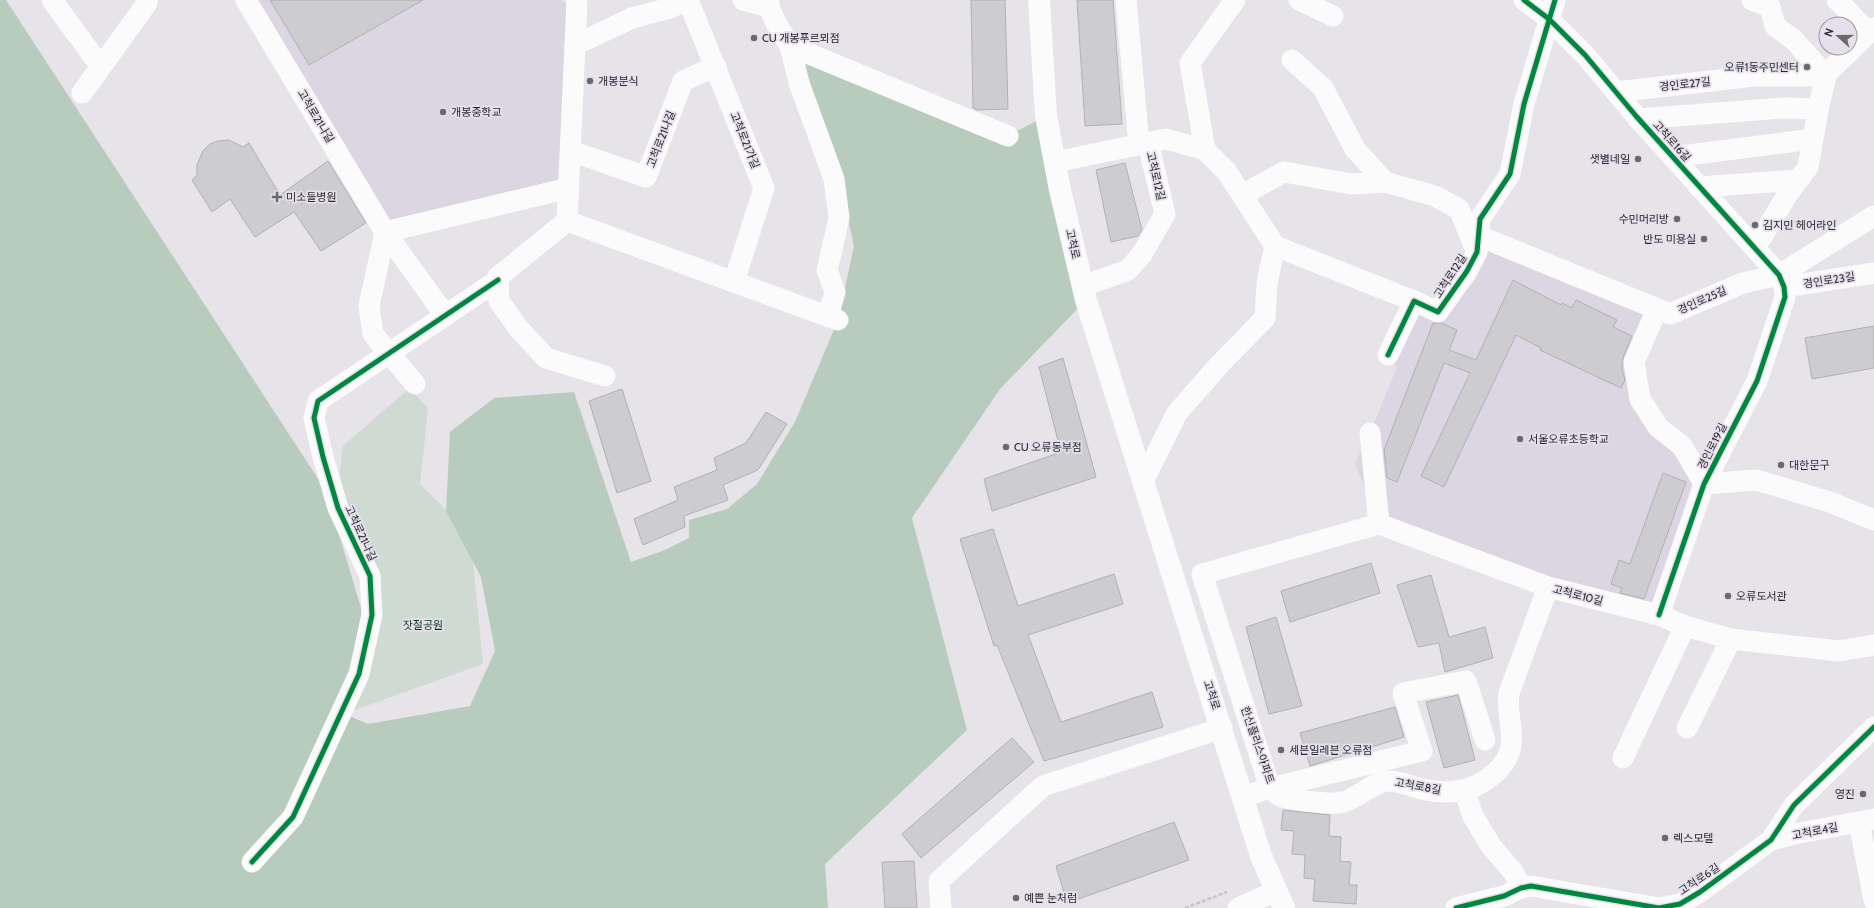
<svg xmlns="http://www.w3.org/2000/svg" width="1874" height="908" font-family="Cabin,'Noto Sans KR',sans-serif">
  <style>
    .built { fill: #dcd6e2 }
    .green { fill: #cedad2 }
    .forest { fill: #b8ccbe }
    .building { fill: #cdccd0; stroke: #b2b0b4 }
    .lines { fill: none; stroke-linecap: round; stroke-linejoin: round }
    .path { stroke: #c5c5c7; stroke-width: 2.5; stroke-dasharray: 4 2; stroke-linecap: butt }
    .minor { stroke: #fbfbfc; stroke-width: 21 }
    .major { stroke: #fbfbfc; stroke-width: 22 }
    .cycleway-casing { stroke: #e5e0ec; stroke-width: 8 }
    .cycleway { stroke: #00873e; stroke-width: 5 }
    .poi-dot { fill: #6b696e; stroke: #e5e0ec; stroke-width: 1.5 }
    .labels { text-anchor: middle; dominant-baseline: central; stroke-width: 3.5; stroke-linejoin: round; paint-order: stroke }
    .poi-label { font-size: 11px; fill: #29272c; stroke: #e5e0ec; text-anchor: start }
    .street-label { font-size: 11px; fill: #29272c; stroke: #e5e0ec }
    .park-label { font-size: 11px; fill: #063518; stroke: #e5e0ec }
  </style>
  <rect width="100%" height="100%" fill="#e6e3e9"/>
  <g class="built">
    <polygon points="246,0 561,0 577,12 569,188 385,232"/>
    <polygon points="1485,250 1648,317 1640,399 1704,484 1659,615 1379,524 1355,463 1370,433 1397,367 1390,359 1413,308 1439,316 1474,282 1482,265"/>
  </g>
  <polygon class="green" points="410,388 428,409 420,484 470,534 483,664 341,715 366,634 370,554 336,501 343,446"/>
  <polygon class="forest" points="0,0 6,0 326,491 362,611 342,713 368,724 470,706 495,651 481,577 446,511 450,432 494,398 574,392 631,562 665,550 689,538 689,520 727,509 757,484 795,422 838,320 854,246 834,155 790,46 1007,136 1046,116 1086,300 1000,389 912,518 967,730 825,864 828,908 0,908"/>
  <g class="building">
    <polygon points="270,0 423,0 309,65"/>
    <polygon points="971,0 1005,0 1008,109 977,110 973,108"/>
    <polygon points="1077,0 1113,0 1122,124 1085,126"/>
    <polygon points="229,140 243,147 249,143 280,195 328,161 366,223 321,251 294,212 255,237 230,199 212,212 192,180 197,175 197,165 203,151 210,144 218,141"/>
    <polygon points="1125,163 1142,230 1138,236 1111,242 1096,170"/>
    <polygon points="1513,280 1561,305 1562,303 1572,308 1576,300 1617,320 1613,327 1632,336 1623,358 1622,369 1625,380 1621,388 1540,350 1541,348 1516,335 1444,487 1421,476 1470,373 1444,363 1397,482 1387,478 1384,450 1433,323 1441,323 1457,330 1449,350 1476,360"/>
    <polygon points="1874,326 1874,368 1812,379 1805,338"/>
    <polygon points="1063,358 1096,477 992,511 984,479 1061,452 1039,367"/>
    <polygon points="622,389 651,481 617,493 589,401"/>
    <polygon points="766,412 787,424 758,470 723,485 728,500 684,516 685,527 643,545 634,519 678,500 674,487 717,470 714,458 746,443"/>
    <polygon points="1663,473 1686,482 1644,599 1620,593 1622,588 1611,584 1619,560 1630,564"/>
    <polygon points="993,529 1018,606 1114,574 1123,604 1028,635 1061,722 1152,692 1163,727 1044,761 997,645 994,646 960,539"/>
    <polygon points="1371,563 1380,593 1290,622 1281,591"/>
    <polygon points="1431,575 1449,637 1485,627 1493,658 1445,672 1439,643 1418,647 1397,585"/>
    <polygon points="1276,617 1302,706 1269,714 1246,627"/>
    <polygon points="1458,695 1475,760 1444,768 1426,702"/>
    <polygon points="1395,707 1404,737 1310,766 1300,733"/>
    <polygon points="1012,738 1034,762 921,858 902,834"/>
    <polygon points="1283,810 1330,815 1329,836 1341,837 1340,861 1351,862 1349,885 1357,885 1356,904 1313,901 1315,879 1304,878 1305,855 1292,854 1294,831 1281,830"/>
    <polygon points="1174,822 1189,860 1067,903 1056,866"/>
    <polygon points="914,861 917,908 885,908 882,862"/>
  </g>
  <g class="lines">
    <polyline class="path" points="1185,908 1227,892"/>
    <g class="minor">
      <polyline points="52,0 101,67"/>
      <polyline points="246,0 385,232 569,188"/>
      <polyline points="577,0 567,221 498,277 499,301 519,329 546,358 605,376"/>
      <polyline points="688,0 764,188 734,282"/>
      <polyline points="743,0 769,7"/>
      <polyline points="769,0 769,7 775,21 790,46 799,83 834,179 839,218 827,270 835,292 828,317"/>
      <polyline points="1126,0 1139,145"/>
      <polyline points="1299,0 1333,16"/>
      <polyline points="1524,0 1549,19 1585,55 1636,116 1779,275 1784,287 1785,297 1757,381 1704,484 1659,615"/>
      <polyline points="1752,0 1770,7 1775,26 1794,40 1826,76"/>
      <polyline points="1837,0 1869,33"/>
      <polyline points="575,45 632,18 670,8 688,0"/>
      <polyline points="790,46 1008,136"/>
      <polyline points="1292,60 1323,88 1355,149 1385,182"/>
      <polyline points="1616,92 1754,76 1826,76"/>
      <polyline points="82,93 147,3 147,0"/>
      <polyline points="1638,119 1784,108 1818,109"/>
      <polyline points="1205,150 1190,63 1235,0"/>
      <polyline points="571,151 646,177 683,81 716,66"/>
      <polyline points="1673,157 1813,139"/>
      <polyline points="1055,162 1166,139 1205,150 1227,172 1275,246 1414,301"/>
      <polyline points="1699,187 1798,180"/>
      <polyline points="1242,195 1284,172 1352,184 1385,182 1435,196 1459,209 1476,250"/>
      <polyline points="567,221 838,320"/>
      <polyline points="385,232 369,306 373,334 415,384"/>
      <polyline points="385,232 445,315"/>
      <polyline points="1479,236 1670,314 1743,283 1779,275 1874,216"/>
      <polyline points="1751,244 1762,237 1787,195 1808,167 1819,105 1827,73 1874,28"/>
      <polyline points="1083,286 1128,270 1142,254 1165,214 1148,143"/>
      <polyline points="1784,287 1874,273"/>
      <polyline points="1657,309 1634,362 1640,399 1658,427 1682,446 1704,484 1756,480 1830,502 1874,520"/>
      <polyline points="1388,355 1414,301 1438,312 1467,271 1477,252 1480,219 1510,174 1524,104 1555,0"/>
      <polyline points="1370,433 1379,524"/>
      <polyline points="1143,481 1177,413 1220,364 1265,318 1267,283 1275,246"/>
      <polyline points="1379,524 1202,574 1270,788 1422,751 1403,693 1466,681 1485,740"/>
      <polyline points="1379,524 1548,587 1659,615 1685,626 1731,639 1839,651 1874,645"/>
      <polyline points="1687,728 1731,639"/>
      <polyline points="1623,758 1685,626"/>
      <polyline points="1464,790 1473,816 1491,846 1514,873 1521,888"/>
      <path d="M 1243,797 L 1270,788 C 1274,791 1278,796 1283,797 C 1294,800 1332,805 1343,802 C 1359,798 1371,783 1387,781 C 1399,780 1411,787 1422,789 C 1451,796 1477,791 1498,770 C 1523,745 1505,722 1509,693 L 1548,587"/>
      <polyline points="1859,822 1874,900"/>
      <polyline points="1771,840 1794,834 1874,819"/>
      <polyline points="252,862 293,817 359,674 372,615 370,576 338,508 323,457 314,418 318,401 498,280"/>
      <polyline points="941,908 939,881 1043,786 1222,728"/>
      <polyline points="1238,908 1276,891"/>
      <polyline points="1456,908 1504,896 1521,888 1531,886 1659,908 1680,904 1700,892 1771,840 1794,805 1874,727"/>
    </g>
    <polyline class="major" points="1039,0 1046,116 1060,190 1086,300 1261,856 1284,908"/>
    <defs>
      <g id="cycleway">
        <polyline points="1524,0 1549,19 1585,55 1636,116 1779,275 1784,287 1785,297 1757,381 1704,484 1659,615"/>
        <polyline points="1388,355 1414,301 1438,312 1467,271 1477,252 1480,219 1510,174 1524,104 1555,0"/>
        <polyline points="252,862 293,817 359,674 372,615 370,576 338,508 323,457 314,418 318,401 498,280"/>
        <polyline points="1456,908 1504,896 1521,888 1531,886 1659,908 1680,904 1700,892 1771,840 1794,805 1874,727"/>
      </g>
    </defs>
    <use href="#cycleway" class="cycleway-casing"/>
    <use href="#cycleway" class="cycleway"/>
  </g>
  <g class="poi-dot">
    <circle cx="754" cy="38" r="4"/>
    <circle cx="1807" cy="67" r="4"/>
    <circle cx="590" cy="81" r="4"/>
    <circle cx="443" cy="112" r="4"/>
    <circle cx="1638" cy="159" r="4"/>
    <path d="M275 191h4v4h4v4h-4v4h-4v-4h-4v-4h4z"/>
    <circle cx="1677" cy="219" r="4"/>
    <circle cx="1755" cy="225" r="4"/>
    <circle cx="1704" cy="239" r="4"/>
    <circle cx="1520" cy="439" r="4"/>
    <circle cx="1006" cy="447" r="4"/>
    <circle cx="1781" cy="465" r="4"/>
    <circle cx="1728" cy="596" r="4"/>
    <circle cx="1281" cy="750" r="4"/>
    <circle cx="1863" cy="794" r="4"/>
    <circle cx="1665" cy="838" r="4"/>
    <circle cx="1016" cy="898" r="4"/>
  </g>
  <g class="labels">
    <g class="poi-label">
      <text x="762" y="38">CU 개봉푸르뫼점</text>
      <text x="1799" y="67" text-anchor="end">오류1동주민센터</text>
      <text x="598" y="81">개봉분식</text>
      <text x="451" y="112">개봉중학교</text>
      <text x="1630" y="159" text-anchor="end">샛별네일</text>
      <text x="286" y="197">미소들병원</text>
      <text x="1669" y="219" text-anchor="end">수민머리방</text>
      <text x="1763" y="225">김지민 헤어라인</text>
      <text x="1696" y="239" text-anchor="end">반도 미용실</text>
      <text x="1528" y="439">서울오류초등학교</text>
      <text x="1014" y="447">CU 오류동부점</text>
      <text x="1789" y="465">대한문구</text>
      <text x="1736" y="596">오류도서관</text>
      <text x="1289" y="750">세븐일레븐 오류점</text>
      <text x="1855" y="794" text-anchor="end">영진</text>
      <text x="1673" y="838">렉스모텔</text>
      <text x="1024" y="898">예쁜 눈처럼</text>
    </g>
    <g class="street-label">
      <text transform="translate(1685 84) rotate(-6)">경인로27길</text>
      <text transform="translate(316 116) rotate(59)">고척로21나길</text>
      <text transform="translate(661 139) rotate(-69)">고척로21나길</text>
      <text transform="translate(745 140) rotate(68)">고척로21가길</text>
      <text transform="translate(1672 141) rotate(48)">고척로16길</text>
      <text transform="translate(1156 176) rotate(77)">고척로12길</text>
      <text transform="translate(1073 244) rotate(77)">고척로</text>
      <text transform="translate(1450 276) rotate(-57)">고척로12길</text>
      <text transform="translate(1829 280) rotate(-9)">경인로23길</text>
      <text transform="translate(1702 300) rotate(-24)">경인로25길</text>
      <text transform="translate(1712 446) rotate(-63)">경인로19길</text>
      <text transform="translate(361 533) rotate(65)">고척로21나길</text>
      <text transform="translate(1578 595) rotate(14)">고척로10길</text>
      <text transform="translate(1212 695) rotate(72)">고척로</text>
      <text transform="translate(1258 745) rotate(71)">한신플러스아파트</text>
      <text transform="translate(1418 786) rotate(10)">고척로8길</text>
      <text transform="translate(1815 831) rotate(-11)">고척로4길</text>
      <text transform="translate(1699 879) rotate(-34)">고척로6길</text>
    </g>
    <g class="park-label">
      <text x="423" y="625">잣절공원</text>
    </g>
  </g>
  <g transform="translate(1838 36) rotate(291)"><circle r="19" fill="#e5e0ec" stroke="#9a969f"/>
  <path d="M0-3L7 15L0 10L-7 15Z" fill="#6b696e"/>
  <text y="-6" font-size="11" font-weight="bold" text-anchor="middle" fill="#29272c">N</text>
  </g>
</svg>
